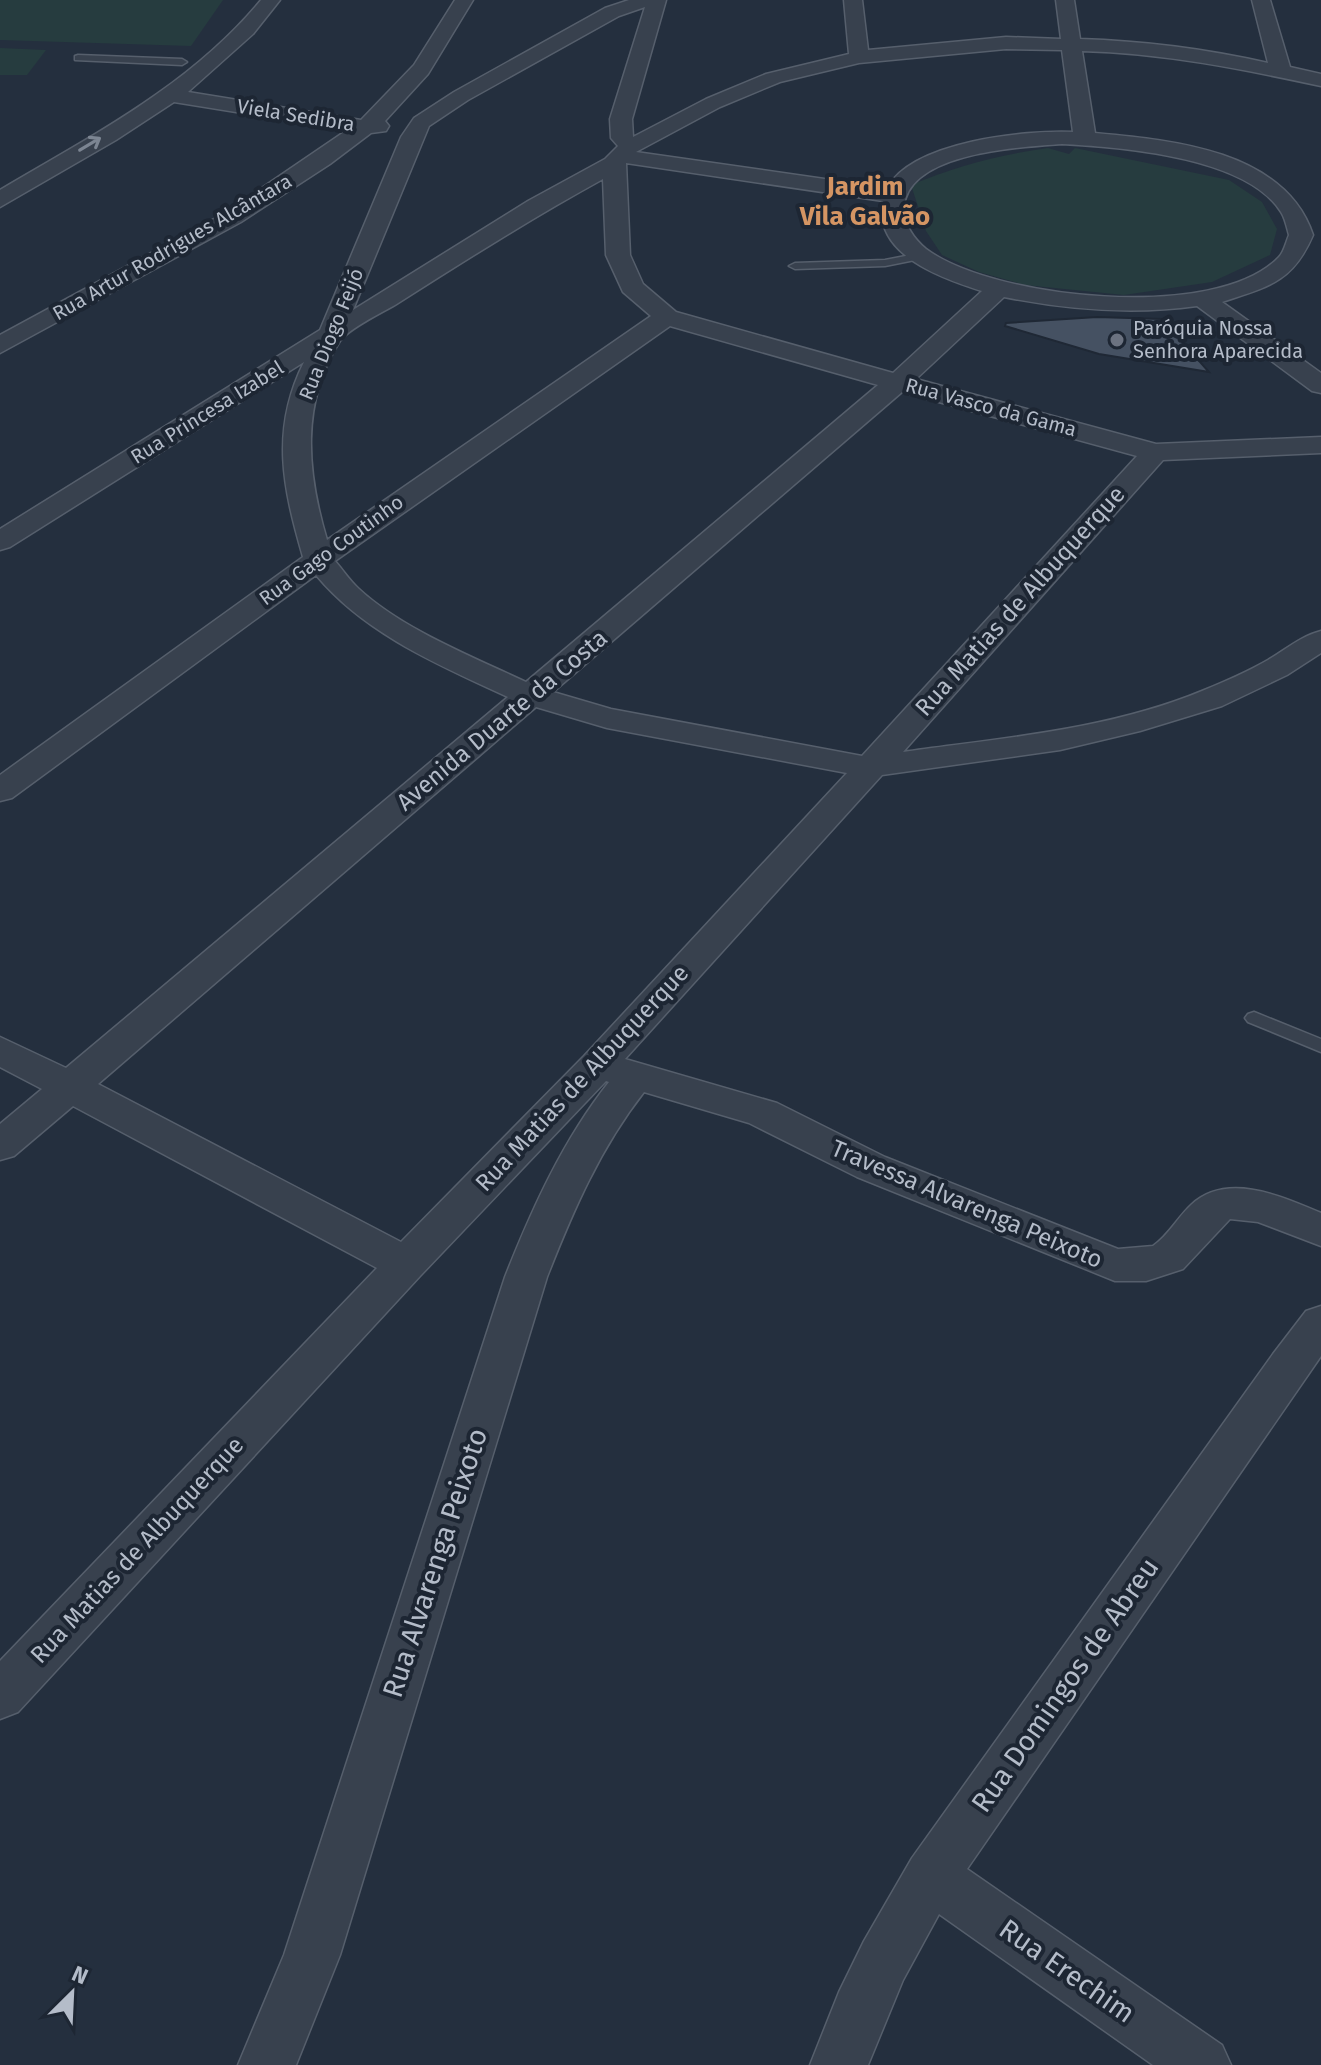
<svg xmlns="http://www.w3.org/2000/svg" width="1321" height="2065" font-family="'Fira Sans',sans-serif">
  <style>
    .green { fill: #263c3f }
    .building { fill: #455162; stroke: #1f2835; stroke-width: 2 }
    .lines { fill: none; stroke-linecap: round; stroke-linejoin: round }
    .lane-casing { stroke: #565f6c; stroke-width: 3 }
    .street-casing { stroke: #565f6c; stroke-width: 3 }
    .lane { fill: #38414e; fill-rule: evenodd }
    .street { fill: #38414e; fill-rule: evenodd }
    .oneway { stroke: #7c8592 }
    .worship-dot { fill: #6b7280; stroke: #1d2633; stroke-width: 3 }
    .labels { text-anchor: middle; dominant-baseline: central; stroke-width: 8; stroke-linejoin: round; paint-order: stroke }
    .far-street-label { font-size: 20px; fill: #b4bcc9; stroke: #1d2633 }
    .far-poi-label { font-size: 20px; fill: #b4bcc9; stroke: #1d2633; text-anchor: start }
    .street-label { font-size: 24px; fill: #b4bcc9; stroke: #1d2633 }
    .far-district-label { font-size: 26px; font-weight: bold; fill: #d59563; stroke: #1d2633 }
    .near-street-label { font-size: 28px; fill: #b4bcc9; stroke: #1d2633 }
  </style>
  <rect width="100%" height="100%" fill="#242f3e"/>
  <g class="green">
    <polygon points="0,0 223,0 191,46 0,40"/>
    <polygon points="0,48 46,50 27,75 0,75"/>
    <path d="M 1048,148 L 1069,154 L 1075,148 L 1229,180 L 1262,202 L 1277,229 L 1270,255 L 1212,282 L 1124,295 L 1025,285 L 979,272 L 942,255 L 926,231 L 911,185 C 956,166 999,155 1048,148 Z"/>
  </g>
  <polygon class="building" points="1097,317 1162,319 1209,372 1099,354 1005,326 1006,323"/>
  <g class="lines">
    <defs>
      <g id="lane">
        <polygon points="78,55 182,59 187,62 182,65 75,60 75,56"/>
        <polygon points="921,253 927,256 925,258 885,266 795,269 789,266 795,263 885,260"/>
        <polygon points="1254,1012 1321,1039 1321,1052 1248,1022 1245,1018 1248,1014"/>
      </g>
      <g id="street">
        <path d="M 261,0 L 280,0 L 253,34 L 188,92 L 361,120 L 414,65 L 455,0 L 473,0 L 428,74 L 385,121 L 389,126 L 386,131 L 371,133 L 330,164 L 241,222 L 0,353 L 0,335 L 225,213 L 347,130 L 174,102 L 116,140 L 0,207 L 0,190 C 93,135 191,85 261,0 Z"/>
        <path d="M 629,0 L 666,0 L 632,119 L 633,137 L 706,99 L 766,74 L 849,54 L 844,0 L 862,0 L 868,50 L 1006,37 L 1061,39 L 1056,0 L 1074,0 L 1080,39 C 1143,41 1207,49 1268,63 L 1252,0 L 1270,0 L 1290,67 L 1321,74 L 1321,86 C 1242,69 1163,53 1082,51 L 1095,133 C 1171,140 1285,150 1313,235 C 1293,282 1268,287 1222,302 L 1321,373 L 1321,393 L 1312,391 L 1197,306 C 1132,315 1069,310 1004,297 L 916,379 L 1156,444 L 1321,437 L 1321,453 L 1163,460 L 903,752 C 1002,738 1108,730 1202,691 C 1224,682 1247,672 1268,660 C 1285,650 1301,636 1321,631 L 1321,653 L 1287,675 L 1222,706 L 1140,731 L 1060,750 L 882,775 L 625,1059 L 777,1103 L 885,1157 L 1118,1249 L 1153,1246 C 1169,1235 1177,1218 1191,1205 C 1227,1171 1283,1197 1321,1213 L 1321,1246 L 1258,1222 L 1230,1219 L 1183,1269 L 1146,1281 L 1115,1281 L 857,1177 L 749,1123 L 644,1092 C 600,1148 573,1211 547,1277 L 340,1955 L 296,2065 L 238,2065 L 284,1955 L 505,1277 C 532,1209 563,1140 609,1082 L 606,1081 L 421,1275 L 18,1712 L 0,1719 L 0,1661 L 377,1268 L 73,1106 L 14,1156 L 0,1160 L 0,1124 L 42,1089 L 0,1067 L 0,1037 L 66,1068 L 508,697 C 439,665 365,634 316,575 L 12,798 L 0,801 L 0,775 L 303,557 C 283,488 270,430 304,362 L 10,547 L 0,550 L 0,529 L 320,330 L 401,137 L 414,118 L 454,92 L 605,8 ZM 645,7 L 610,119 L 611,138 L 618,146 L 605,159 L 528,201 L 353,310 L 429,126 L 468,100 L 619,16 ZM 1006,49 L 1062,50 L 1073,132 C 1025,130 913,141 887,188 L 636,152 L 720,107 L 780,82 L 859,63 ZM 1062,144 C 1121,147 1247,157 1281,212 C 1285,218 1287,228 1289,235 C 1286,242 1284,252 1279,257 C 1217,323 993,299 926,249 C 914,239 903,224 904,207 C 908,152 1021,147 1062,144 ZM 626,163 L 883,201 C 872,255 944,279 982,291 L 893,373 L 676,312 L 643,284 L 630,255 ZM 603,179 L 606,255 L 623,292 L 651,316 L 327,540 C 307,473 300,403 340,341 C 348,329 381,313 395,305 C 464,261 532,218 603,179 ZM 670,326 L 878,385 L 526,682 C 473,657 402,629 359,589 C 350,581 343,570 335,561 ZM 902,392 L 1137,456 L 862,756 L 611,709 L 553,692 ZM 536,707 L 607,728 L 847,773 L 584,1056 L 401,1242 L 98,1084 Z"/>
        <polygon points="1321,1306 1321,1356 967,1869 1222,2045 1231,2065 1153,2065 939,1914 903,1980 868,2065 810,2065 839,1992 864,1941 912,1858 1273,1354 1306,1311"/>
      </g>
    </defs>
    <use href="#lane" class="lane-casing"/>
    <use href="#street" class="street-casing"/>
    <use href="#lane" class="lane"/>
    <use href="#street" class="street"/>
  </g>
  <defs><path id="oneway-shaft" d="M-6 0H5M1.5-3L5.5 0L1.5 3" fill="none" stroke-width="1.6" stroke-linecap="round" stroke-linejoin="round" transform="scale(2)"/></defs>
  <use class="oneway" href="#oneway-shaft" transform="translate(90 144) rotate(-31)"/>
  <circle class="worship-dot" cx="1117" cy="340" r="8"/>
  <g class="labels">
    <g class="far-street-label">
      <text transform="translate(296 115) rotate(9)">Viela Sedibra</text>
      <text transform="translate(172 247) rotate(-30)">Rua Artur Rodrigues Alcântara</text>
      <text transform="translate(331 334) rotate(-68)">Rua Diogo Feijó</text>
      <text transform="translate(991 407) rotate(15)">Rua Vasco da Gama</text>
      <text transform="translate(207 412) rotate(-32)">Rua Princesa Izabel</text>
      <text transform="translate(331 550) rotate(-36)">Rua Gago Coutinho</text>
    </g>
    <g class="far-poi-label">
      <text x="1133" y="328">Paróquia Nossa<tspan x="1133" dy="23">Senhora Aparecida</tspan></text>
    </g>
    <g class="street-label">
      <text transform="translate(1020 601) rotate(-48)">Rua Matias de Albuquerque</text>
      <text transform="translate(502 720) rotate(-40)">Avenida Duarte da Costa</text>
      <text transform="translate(582 1078) rotate(-47)">Rua Matias de Albuquerque</text>
      <text transform="translate(967 1204) rotate(23)">Travessa Alvarenga Peixoto</text>
      <text transform="translate(137 1550) rotate(-47)">Rua Matias de Albuquerque</text>
    </g>
    <g class="far-district-label">
      <text x="865" y="186">Jardim<tspan x="865" dy="30">Vila Galvão</tspan></text>
    </g>
    <g class="near-street-label">
      <text transform="translate(435 1563) rotate(-72)">Rua Alvarenga Peixoto</text>
      <text transform="translate(1065 1685) rotate(-55)">Rua Domingos de Abreu</text>
      <text transform="translate(1067 1971) rotate(35)">Rua Erechim</text>
    </g>
  </g>
  <g transform="translate(72 1993) rotate(24)" stroke="#1d2633" stroke-width="6" paint-order="stroke">
  <path d="M0-6L14 30L0 20L-14 30Z" fill="#b4bcc9"/>
  <text y="-12" font-size="22" font-weight="bold" text-anchor="middle" fill="#b4bcc9">N</text>
  </g>
</svg>
